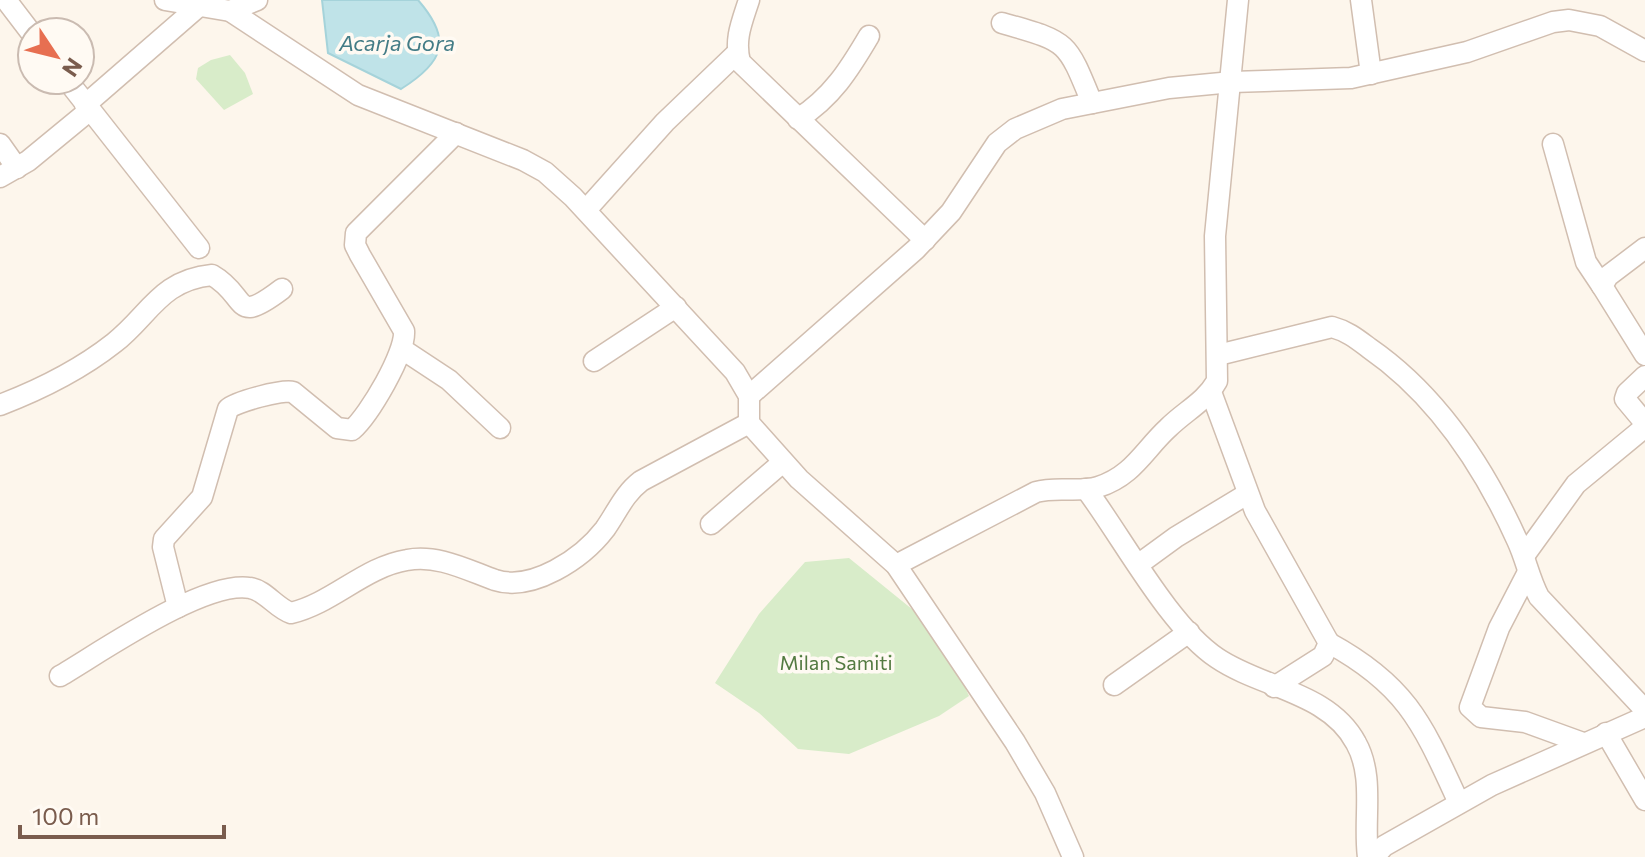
<svg xmlns="http://www.w3.org/2000/svg" width="1645" height="857" font-family="Commissioner,sans-serif">
  <style>
    .green { fill: #d8ecc9 }
    .water { fill: #bfe3e8; stroke: #a5d3da; stroke-width: 2 }
    .lines { fill: none; stroke-linecap: round; stroke-linejoin: round }
    .minor-casing { stroke: #d1beb0; stroke-width: 23 }
    .minor { stroke: #fff; stroke-width: 20 }
    .labels { text-anchor: middle; dominant-baseline: central; stroke-width: 7; stroke-linejoin: round; paint-order: stroke }
    .park-label { font-size: 20px; fill: #537a41; stroke: #fffaf3 }
    .water-label { font-size: 22px; font-style: italic; fill: #437c86; stroke: #fffaf3 }
  </style>
  <rect width="100%" height="100%" fill="#fdf6ec"/>
  <g class="green">
    <polygon points="230,55 245,73 253,94 224,110 196,79 198,68 211,60"/>
    <polygon points="849,558 939,631 969,696 939,716 849,754 798,749 759,713 715,683 759,614 805,562"/>
  </g>
  <path class="water" d="M 322,0 L 418,0 C 453,40 444,62 401,89 L 328,53 Z"/>
  <g class="lines">
    <defs>
      <g id="minor">
        <polyline points="6,0 32,34"/>
        <polyline points="165,0 230,11 358,95 523,160 545,172 573,197 735,372 749,396 749,423 799,479 896,565 1015,742 1045,793 1073,857"/>
        <path d="M 749,0 C 742,22 734,39 740,62 L 925,240"/>
        <polyline points="1361,0 1371,74"/>
        <polyline points="230,11 257,0"/>
        <path d="M 1002,23 C 1068,42 1066,39 1092,103"/>
        <polyline points="67,80 199,248"/>
        <polyline points="85,105 199,6"/>
        <path d="M 798,119 C 832,97 849,70 869,36"/>
        <polyline points="0,144 17,168"/>
        <polyline points="1553,144 1586,262 1602,286"/>
        <polyline points="0,177 28,161 90,110"/>
        <polyline points="586,210 665,122 737,53"/>
        <polyline points="1645,248 1608,276 1602,286 1645,355"/>
        <polyline points="402,349 449,380 500,428"/>
        <path d="M 1218,355 L 1332,327 C 1347,331 1357,339 1369,348 C 1437,395 1483,465 1517,540 C 1526,559 1529,578 1539,597 L 1645,710"/>
        <polyline points="594,361 676,307"/>
        <polyline points="1645,376 1627,393 1625,399 1645,423"/>
        <polyline points="1211,392 1255,511 1329,643 1323,656 1274,687"/>
        <polyline points="749,396 916,249 951,212 997,143 1015,129 1062,109 1169,88 1232,82 1351,78 1467,52 1553,22 1569,20 1600,26 1645,51"/>
        <path d="M 0,405 C 39,390 81,369 114,343 C 149,316 160,280 212,275 C 249,296 232,327 282,289"/>
        <path d="M 1086,489 C 1122,537 1169,626 1217,658 C 1261,688 1329,692 1356,743 C 1375,777 1363,819 1368,857"/>
        <polyline points="711,524 783,462"/>
        <polyline points="1524,556 1576,484 1645,427"/>
        <polyline points="1139,564 1176,537 1247,494"/>
        <path d="M 896,565 L 1036,492 C 1057,486 1078,493 1098,487 C 1133,476 1144,450 1168,428 C 1185,411 1205,402 1217,381 L 1215,236 L 1238,0"/>
        <polyline points="1528,572 1499,628 1470,707 1481,717 1525,722 1583,743"/>
        <path d="M 178,607 L 163,547 L 164,539 L 202,497 L 228,409 C 235,402 283,389 293,392 L 337,428 L 352,430 C 369,415 406,353 404,331 L 360,255 L 355,245 L 356,233 L 456,133"/>
        <path d="M 1329,643 C 1408,686 1423,725 1459,803"/>
        <path d="M 60,676 C 101,652 204,580 250,588 C 265,590 276,608 291,613 C 333,603 364,567 407,560 C 437,554 467,570 495,580 C 532,592 582,559 605,529 C 617,512 624,494 641,481 L 749,423"/>
        <polyline points="1114,685 1189,632"/>
        <polyline points="1606,733 1645,800"/>
        <polyline points="1374,857 1384,846 1492,785 1645,717"/>
      </g>
    </defs>
    <use href="#minor" class="minor-casing"/>
    <use href="#minor" class="minor"/>
  </g>
  <g class="labels">
    <g class="park-label">
      <text x="836" y="662">Milan Samiti</text>
    </g>
    <g class="water-label">
      <text x="397" y="42">Acarja Gora</text>
    </g>
  </g>
  <g transform="translate(56 56) rotate(125)"><circle r="38" fill="#fffaf3" stroke="#cabbb1" stroke-width="2"/>
  <path d="M0-6L14 30L0 20L-14 30Z" fill="#e76f51"/>
  <text y="-12" font-size="22" font-weight="bold" text-anchor="middle" fill="#7a5c4d">N</text>
  </g>
  <path d="M20 825v12h204v-12" fill="none" stroke="#7a5c4d" stroke-width="4"/>
  <text x="32" y="825" font-size="24" fill="#7a5c4d" stroke="#fffaf3" stroke-width="6" paint-order="stroke">100 m</text>
</svg>
